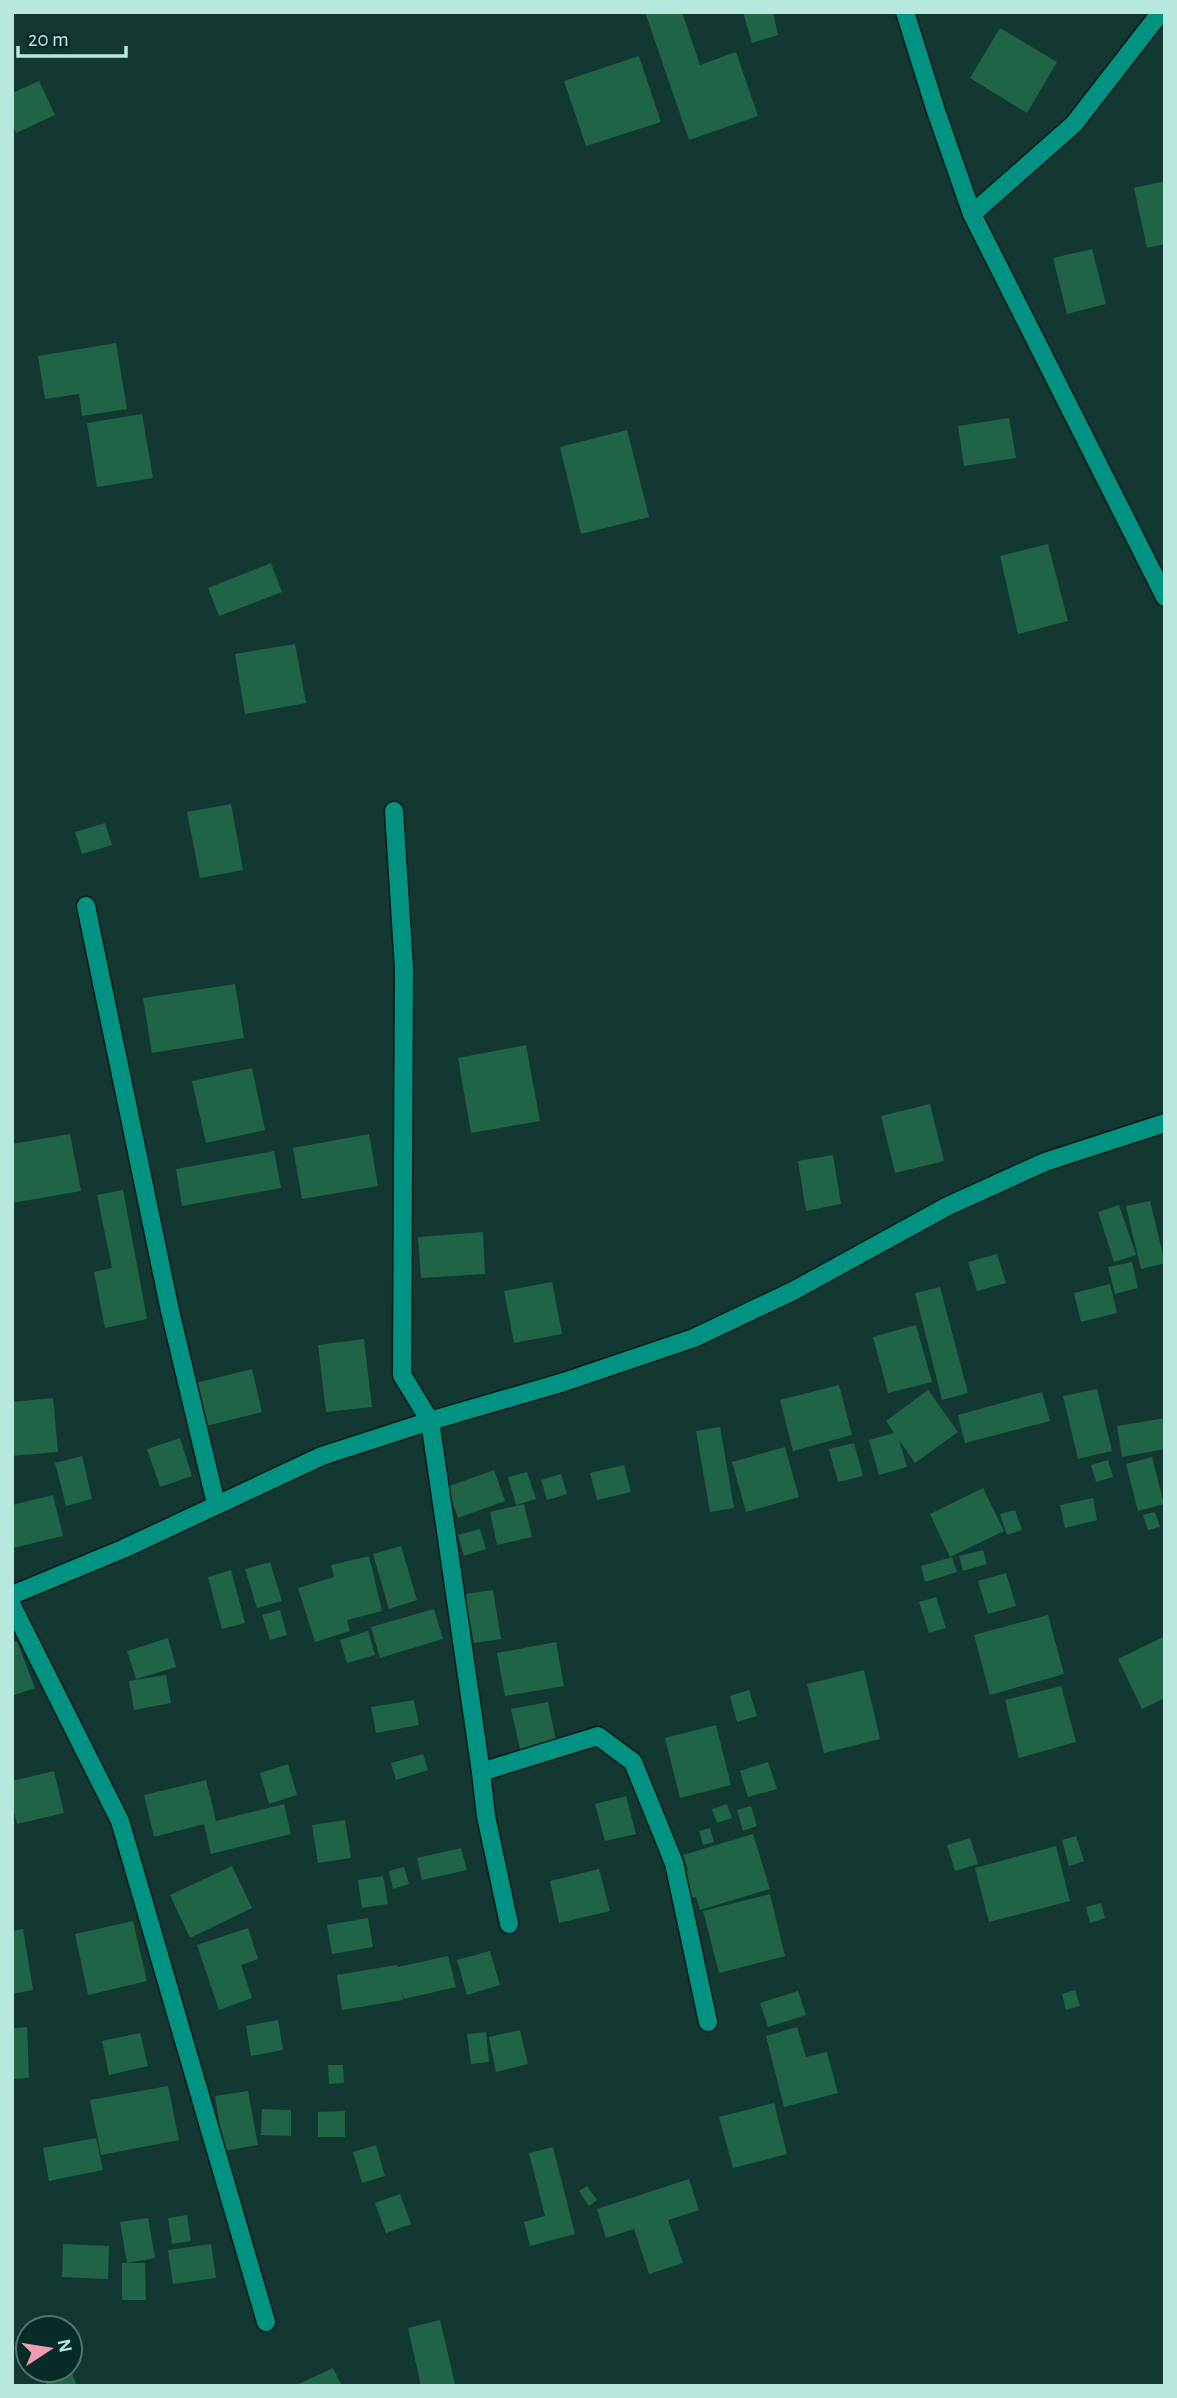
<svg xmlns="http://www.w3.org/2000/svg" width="1177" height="2398" font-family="'Alegreya Sans',sans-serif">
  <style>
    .building { fill: #1f6446 }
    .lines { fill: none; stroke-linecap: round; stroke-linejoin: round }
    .minor-casing { stroke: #0c1b18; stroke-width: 21 }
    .minor { stroke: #019281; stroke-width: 18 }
  </style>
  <rect width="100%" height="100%" fill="#133731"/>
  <g class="building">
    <polygon points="645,12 682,12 700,65 736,52 758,116 689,140"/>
    <polygon points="743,12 773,12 778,35 752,43"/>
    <polygon points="1000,28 1057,62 1027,113 970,78"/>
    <polygon points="639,56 661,122 586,146 564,81"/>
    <polygon points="39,81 55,115 16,133 12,125 12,93"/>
    <polygon points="1165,181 1165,244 1147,248 1134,188"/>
    <polygon points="1092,249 1106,304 1067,314 1053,258"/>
    <polygon points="116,343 127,409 82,416 79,394 45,399 38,356"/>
    <polygon points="142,414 153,478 97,487 87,423"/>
    <polygon points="1009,418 1016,458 964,466 958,426"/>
    <polygon points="627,430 649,517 581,534 560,447"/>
    <polygon points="1048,544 1068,621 1018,634 1000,556"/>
    <polygon points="271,563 282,592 219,616 208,588"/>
    <polygon points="295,644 306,703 245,714 235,654"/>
    <polygon points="231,804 243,870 200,878 187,812"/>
    <polygon points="105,823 112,845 82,854 75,832"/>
    <polygon points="235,984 244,1038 152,1053 143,998"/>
    <polygon points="526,1045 540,1121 471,1133 458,1058"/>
    <polygon points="252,1068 265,1130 206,1143 192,1081"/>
    <polygon points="930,1104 944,1161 895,1173 881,1116"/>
    <polygon points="70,1134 81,1191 12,1203 12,1144"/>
    <polygon points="369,1134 378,1186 302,1199 293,1148"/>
    <polygon points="274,1151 281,1188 182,1206 176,1169"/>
    <polygon points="833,1155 841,1204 806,1211 798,1161"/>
    <polygon points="123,1190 147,1319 105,1328 94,1272 112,1268 97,1195"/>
    <polygon points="1150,1201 1165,1263 1141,1269 1126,1206"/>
    <polygon points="1119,1205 1136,1255 1114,1262 1098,1212"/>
    <polygon points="483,1232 485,1274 421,1278 418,1237"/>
    <polygon points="997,1254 1006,1283 977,1291 968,1262"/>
    <polygon points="1132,1262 1138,1288 1115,1294 1108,1267"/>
    <polygon points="552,1282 562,1334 514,1343 504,1291"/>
    <polygon points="1110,1284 1117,1313 1081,1322 1074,1293"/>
    <polygon points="940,1287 968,1393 942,1400 915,1293"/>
    <polygon points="916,1325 932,1382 888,1393 873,1337"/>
    <polygon points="364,1339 372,1407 326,1412 318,1345"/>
    <polygon points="252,1369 262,1412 202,1427 192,1384"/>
    <polygon points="839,1385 852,1435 793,1451 780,1400"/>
    <polygon points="1097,1389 1112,1451 1078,1459 1063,1396"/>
    <polygon points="928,1390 958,1432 915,1463 899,1440 907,1467 879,1475 869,1440 894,1433 886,1421"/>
    <polygon points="1042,1392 1050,1421 965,1443 958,1415"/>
    <polygon points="53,1398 58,1452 12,1456 12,1402"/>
    <polygon points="1165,1418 1165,1449 1122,1457 1117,1426"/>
    <polygon points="720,1427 734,1508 710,1512 696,1431"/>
    <polygon points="180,1438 192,1476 160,1487 147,1449"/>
    <polygon points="854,1443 863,1476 838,1482 829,1449"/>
    <polygon points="785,1447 799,1497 746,1512 732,1462"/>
    <polygon points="82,1456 92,1499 66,1506 55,1463"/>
    <polygon points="1152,1457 1164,1504 1138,1511 1126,1464"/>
    <polygon points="1108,1460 1113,1477 1096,1482 1091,1465"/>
    <polygon points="624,1465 631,1492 597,1500 590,1473"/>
    <polygon points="494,1470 505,1501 458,1518 447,1487"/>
    <polygon points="527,1472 536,1499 516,1505 508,1477"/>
    <polygon points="561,1474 567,1494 547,1500 541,1480"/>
    <polygon points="983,1488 1004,1531 950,1557 930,1514"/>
    <polygon points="53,1495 63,1536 13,1548 12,1505"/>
    <polygon points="1093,1498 1097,1520 1065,1528 1060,1505"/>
    <polygon points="524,1504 532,1537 497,1545 490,1512"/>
    <polygon points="1015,1510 1022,1530 1007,1535 1000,1514"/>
    <polygon points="1155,1512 1160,1527 1148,1530 1143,1515"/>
    <polygon points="480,1529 486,1549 464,1556 458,1535"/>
    <polygon points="401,1546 417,1600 389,1609 373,1554"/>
    <polygon points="983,1550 987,1564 963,1571 959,1556"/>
    <polygon points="369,1556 382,1611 347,1620 350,1631 315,1642 298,1588 334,1577 331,1565"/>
    <polygon points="952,1557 957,1572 925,1582 921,1566"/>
    <polygon points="270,1562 282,1601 257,1608 245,1569"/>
    <polygon points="231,1570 245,1623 222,1629 208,1577"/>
    <polygon points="1006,1573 1016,1606 988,1614 978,1581"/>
    <polygon points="493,1590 501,1639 474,1643 465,1594"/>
    <polygon points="936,1597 946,1628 929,1633 919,1602"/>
    <polygon points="434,1609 443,1639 380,1658 371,1627"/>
    <polygon points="280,1610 287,1635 270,1640 262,1615"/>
    <polygon points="1048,1615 1064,1674 990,1695 974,1635"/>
    <polygon points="368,1631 375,1655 347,1663 340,1640"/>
    <polygon points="1165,1636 1165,1698 1142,1709 1118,1659"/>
    <polygon points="168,1638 176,1667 136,1679 127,1651"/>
    <polygon points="17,1641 35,1688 12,1696 12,1643"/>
    <polygon points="556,1642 564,1686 505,1696 497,1653"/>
    <polygon points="864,1670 880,1739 824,1753 807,1684"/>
    <polygon points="166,1675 171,1703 134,1710 129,1681"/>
    <polygon points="1061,1686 1076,1742 1019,1758 1005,1700"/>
    <polygon points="749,1690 757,1716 737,1722 730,1696"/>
    <polygon points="414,1700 419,1725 376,1733 371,1707"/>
    <polygon points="548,1702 557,1745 521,1753 511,1709"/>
    <polygon points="716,1725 731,1785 680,1798 665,1738"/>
    <polygon points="423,1754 428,1770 396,1780 391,1763"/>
    <polygon points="768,1762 777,1789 748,1797 740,1771"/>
    <polygon points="288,1764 297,1795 269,1804 260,1773"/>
    <polygon points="54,1771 64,1813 17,1824 12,1804 12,1781"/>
    <polygon points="206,1780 216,1821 284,1804 291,1834 211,1854 204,1824 154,1837 144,1795"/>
    <polygon points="626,1796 636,1834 605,1841 595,1804"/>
    <polygon points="727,1804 732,1818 717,1823 712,1809"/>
    <polygon points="751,1806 757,1826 743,1831 737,1810"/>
    <polygon points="345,1820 351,1858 318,1863 312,1825"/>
    <polygon points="710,1828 714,1842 703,1845 699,1831"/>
    <polygon points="753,1834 770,1889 700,1910 696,1897 688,1899 679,1873 688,1870 683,1855"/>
    <polygon points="1076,1836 1084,1861 1069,1866 1062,1840"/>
    <polygon points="970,1838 978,1864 955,1871 947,1845"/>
    <polygon points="1056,1846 1070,1901 989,1922 975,1868"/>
    <polygon points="461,1848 467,1870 422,1880 417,1858"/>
    <polygon points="232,1866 252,1908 190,1938 170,1895"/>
    <polygon points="404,1867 409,1884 393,1889 389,1871"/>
    <polygon points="599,1869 610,1911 559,1923 550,1881"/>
    <polygon points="383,1876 388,1904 362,1908 358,1880"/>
    <polygon points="770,1894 785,1956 719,1973 703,1911"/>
    <polygon points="1101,1903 1105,1918 1090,1923 1086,1907"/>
    <polygon points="368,1918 373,1947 332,1954 327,1925"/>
    <polygon points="133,1921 147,1981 88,1995 75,1934"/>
    <polygon points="248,1928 258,1959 241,1965 252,1998 219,2010 197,1945"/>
    <polygon points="23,1929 33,1990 12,1994 12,1931"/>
    <polygon points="490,1951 500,1985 467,1995 457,1960"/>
    <polygon points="448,1956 456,1987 404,1999 401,1990 403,2000 342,2010 337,1975 397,1965 398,1967"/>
    <polygon points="1075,1990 1080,2006 1066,2010 1062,1994"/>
    <polygon points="798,1991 806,2015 768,2027 760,2003"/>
    <polygon points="278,2020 283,2050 251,2056 246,2026"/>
    <polygon points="27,2027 29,2078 12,2079 12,2028"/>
    <polygon points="797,2027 806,2057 827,2052 838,2093 784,2107 766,2036"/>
    <polygon points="520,2030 528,2064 496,2072 489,2037"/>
    <polygon points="486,2032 489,2062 471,2064 467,2034"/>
    <polygon points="140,2033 148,2066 109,2075 102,2041"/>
    <polygon points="328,2065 343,2065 344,2083 329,2084"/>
    <polygon points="168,2086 179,2140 101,2155 90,2100"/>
    <polygon points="248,2091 258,2145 224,2151 215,2096"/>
    <polygon points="774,2103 787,2154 733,2168 719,2117"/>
    <polygon points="262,2109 291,2110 291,2136 261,2135"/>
    <polygon points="345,2111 345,2137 318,2137 318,2112"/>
    <polygon points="96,2138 103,2170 49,2181 43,2148"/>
    <polygon points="376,2145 385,2176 362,2183 353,2152"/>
    <polygon points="553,2147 575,2234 530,2246 524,2222 545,2216 529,2153"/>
    <polygon points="689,2179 699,2210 668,2220 683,2263 649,2274 634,2229 606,2238 597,2209"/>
    <polygon points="587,2186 597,2200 589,2206 579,2191"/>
    <polygon points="400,2194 411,2224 386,2233 375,2203"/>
    <polygon points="187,2215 191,2241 172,2244 168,2218"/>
    <polygon points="148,2218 155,2258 127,2263 120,2222"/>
    <polygon points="63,2244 109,2246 108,2279 62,2277"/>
    <polygon points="211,2244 216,2278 173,2284 168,2250"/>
    <polygon points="122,2263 145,2263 146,2300 122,2300"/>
    <polygon points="440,2320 455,2384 421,2386 408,2328"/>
    <polygon points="333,2368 342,2386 294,2386"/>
    <polygon points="41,2370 71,2370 77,2386 47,2386"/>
  </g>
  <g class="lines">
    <defs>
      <g id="minor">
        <polyline points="905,12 936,111 972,214 1165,597"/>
        <polyline points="972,214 1074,124 1161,12"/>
        <polyline points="394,811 404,968 402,1375 430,1421 481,1772 486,1816 509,1924"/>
        <polyline points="86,906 170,1311 216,1504"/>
        <polyline points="12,1595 123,1549 322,1456 430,1421 564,1382 694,1338 793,1291 948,1206 1045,1162 1165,1123"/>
        <polyline points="12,1606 120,1821 266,2322"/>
        <polyline points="481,1772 598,1736 633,1762 674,1863 708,2022"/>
      </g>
    </defs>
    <use href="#minor" class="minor-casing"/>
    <use href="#minor" class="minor"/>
  </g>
  <rect width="1177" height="2398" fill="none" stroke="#b6e8de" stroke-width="28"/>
  <g transform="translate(49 2349) rotate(78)"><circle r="33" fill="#072c27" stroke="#4d7770" stroke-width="2"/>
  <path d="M0-5L12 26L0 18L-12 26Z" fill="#f19ab3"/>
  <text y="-10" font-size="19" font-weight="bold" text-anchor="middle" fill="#b6e8de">N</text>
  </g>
  <path d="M18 46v10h108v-10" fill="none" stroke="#b6e8de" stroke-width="3.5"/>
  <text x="28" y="46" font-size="21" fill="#b6e8de" stroke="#072c27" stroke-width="5" paint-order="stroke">20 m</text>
</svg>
